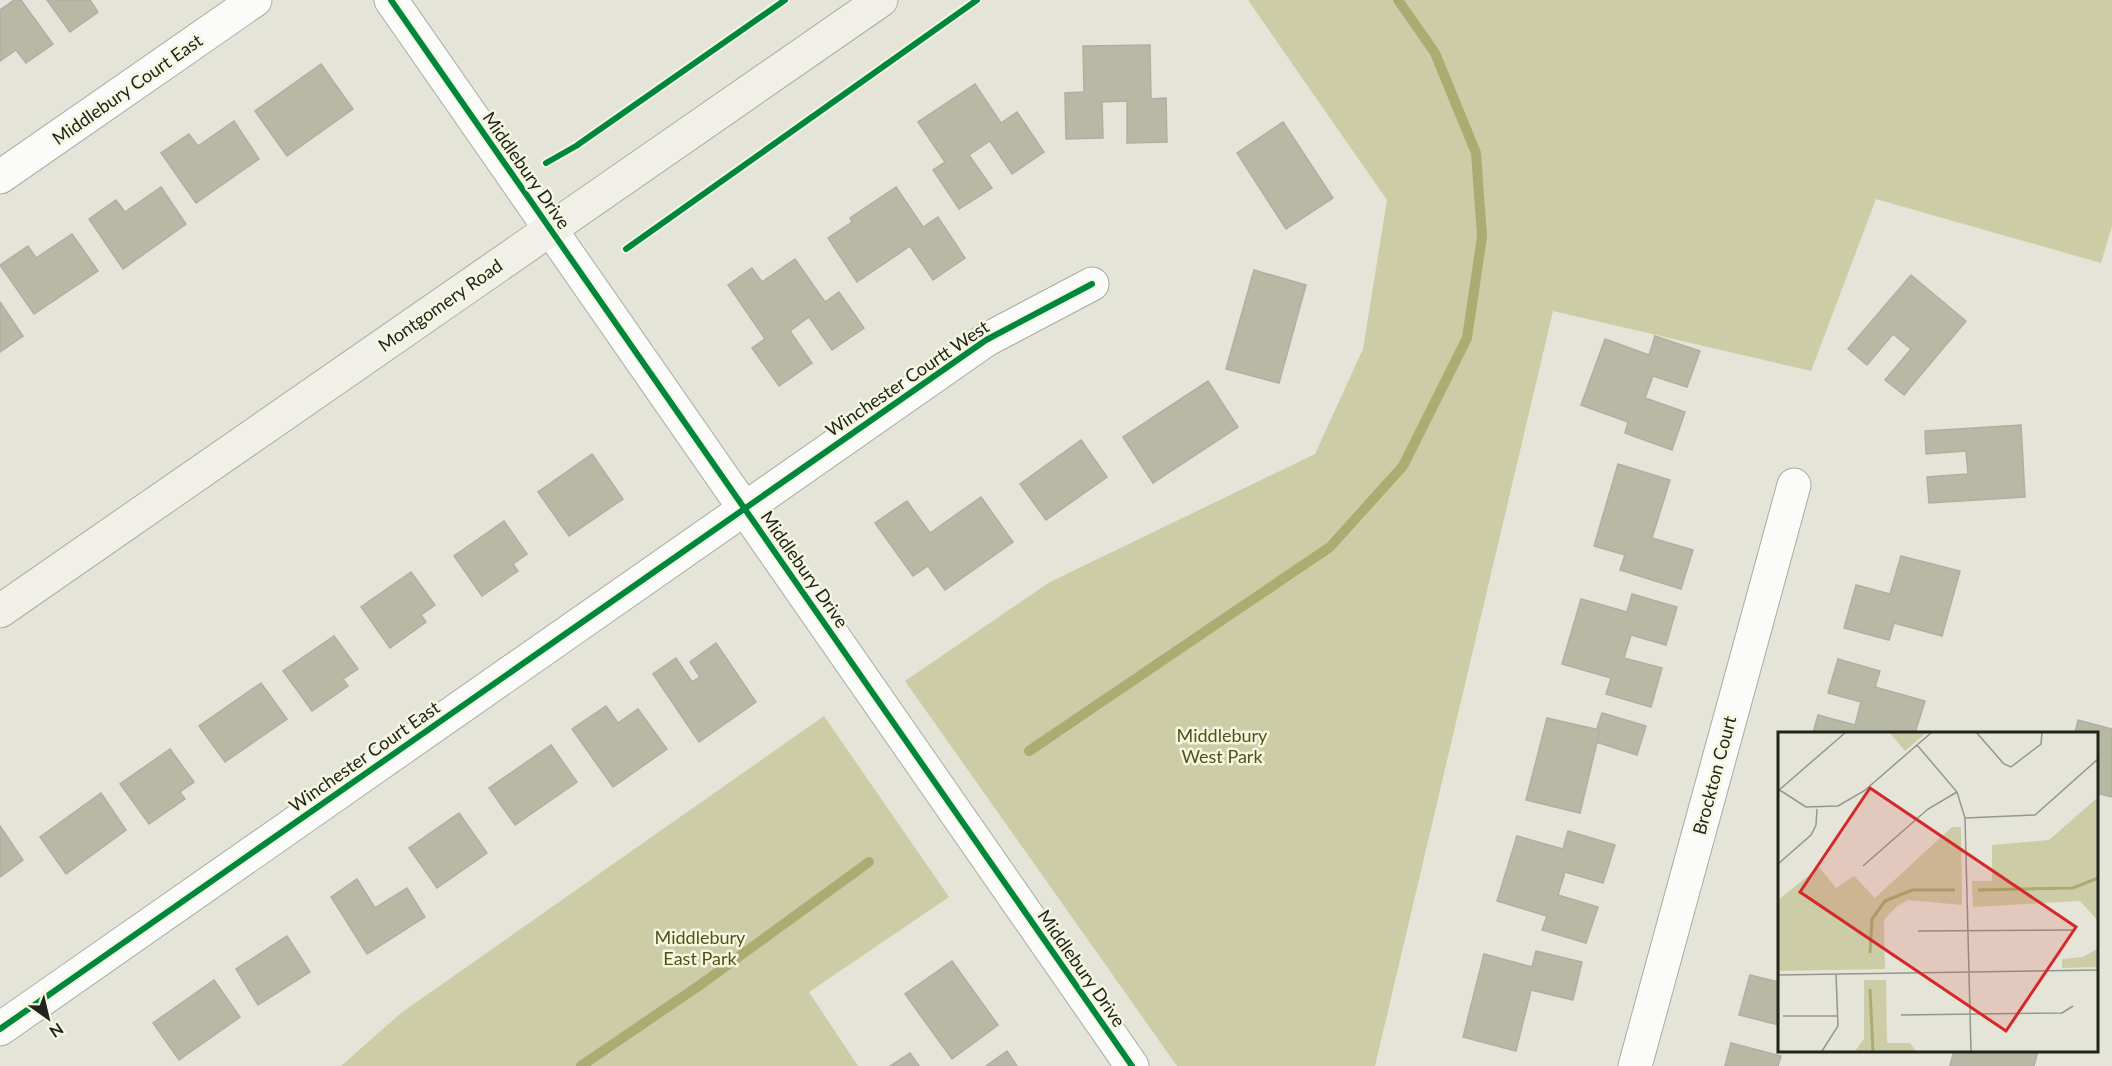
<svg xmlns="http://www.w3.org/2000/svg" width="2112" height="1066" font-family="Lato,sans-serif">
  <style>
    .green { fill: #cccda6 }
    .lines { fill: none; stroke-linecap: round; stroke-linejoin: round }
    .stream { stroke: #abac72; stroke-width: 10 }
    .building { fill: #b8b9a4; stroke: #afafa6; stroke-width: 1.5 }
    .street-casing { stroke: #aaaba2; stroke-width: 35 }
    .secondary-casing { stroke: #aaaba2; stroke-width: 35 }
    .street { stroke: #fbfbf9; stroke-width: 33 }
    .secondary { stroke: #f0f0e9; stroke-width: 33 }
    .cycleway-casing { stroke: #f5f7e0; stroke-width: 10 }
    .cycleway { stroke: #00873e; stroke-width: 6 }
    .labels { text-anchor: middle; dominant-baseline: central; stroke-width: 5; stroke-linejoin: round; paint-order: stroke }
    .street-label { font-size: 18px; fill: #22231b; stroke: #f5f7e0 }
    .park-label { font-size: 18px; fill: #515218; stroke: #f5f7e0 }
    .inset-river { fill: none; stroke: #abac72; stroke-width: 3 }
    .inset-road { fill: none; stroke: #96978c; stroke-width: 1.5 }
    .view { fill: #d62828; fill-opacity: 0.15; stroke: #d62828; stroke-width: 3 }
    .inset-edge { fill: none; stroke: #22231b; stroke-width: 3 }
  </style>
  <rect width="100%" height="100%" fill="#e4e4d8"/>
  <g class="green">
    <polygon points="1248,0 2112,0 2112,226 2101,263 1876,199 1811,371 1553,311 1375,1066 1177,1066 905,681 1050,582 1315,454 1363,349 1387,200"/>
    <polygon points="824,716 949,897 809,992 858,1066 341,1066 401,1013"/>
  </g>
  <g class="lines">
    <g class="stream">
      <polyline points="1029,751 1330,547 1403,466 1467,338 1482,237 1476,153 1435,53 1398,0"/>
      <polyline points="581,1066 700,985 869,862"/>
    </g>
  </g>
  <g class="building">
    <polygon points="14,0 21,0 53,44 26,63 16,50 0,61 0,10"/>
    <polygon points="47,0 90,0 98,12 70,32"/>
    <polygon points="1150,45 1151,99 1166,98 1167,142 1127,143 1127,101 1102,102 1103,138 1066,139 1065,93 1084,92 1083,46"/>
    <polygon points="321,64 353,109 287,156 255,111"/>
    <polygon points="975,84 1001,123 1017,112 1044,152 1012,174 990,141 969,155 992,188 959,209 933,170 945,162 918,122"/>
    <polygon points="234,121 259,159 196,203 161,153 189,134 198,146"/>
    <polygon points="1283,122 1333,198 1286,229 1237,153"/>
    <polygon points="161,187 186,224 123,269 89,219 116,200 125,212"/>
    <polygon points="896,187 923,227 938,217 965,258 933,280 910,246 857,282 828,238 852,222 850,218"/>
    <polygon points="72,234 98,271 34,314 0,265 28,246 36,258"/>
    <polygon points="795,259 825,302 839,292 864,328 832,350 809,317 790,331 812,363 779,386 752,348 765,339 728,285 752,268 762,282"/>
    <polygon points="1254,270 1306,285 1279,383 1226,369"/>
    <polygon points="1911,275 1966,321 1904,395 1885,380 1911,349 1893,334 1867,365 1848,349"/>
    <polygon points="0,302 23,336 0,352"/>
    <polygon points="1655,336 1700,351 1687,387 1653,376 1645,398 1685,412 1672,450 1625,433 1628,422 1581,405 1605,339 1649,355"/>
    <polygon points="1208,381 1238,427 1153,483 1123,437"/>
    <polygon points="2021,425 2025,497 1929,503 1927,477 1968,474 1966,451 1926,454 1925,431"/>
    <polygon points="1081,440 1107,477 1046,520 1020,484"/>
    <polygon points="592,454 623,499 569,536 538,492"/>
    <polygon points="1618,464 1670,480 1652,538 1693,550 1681,589 1620,570 1625,555 1594,546"/>
    <polygon points="981,497 1013,542 945,590 928,566 913,576 875,523 907,501 930,533"/>
    <polygon points="504,521 527,554 513,564 518,571 482,596 454,556"/>
    <polygon points="1901,556 1960,571 1942,636 1894,623 1889,640 1844,628 1856,585 1890,594"/>
    <polygon points="411,572 435,605 421,615 426,622 390,648 361,607"/>
    <polygon points="1632,594 1677,607 1666,645 1631,635 1624,658 1662,668 1651,707 1606,694 1611,678 1562,664 1581,599 1627,612"/>
    <polygon points="334,636 358,669 343,679 348,686 312,711 283,671"/>
    <polygon points="716,643 756,702 699,742 653,674 676,658 692,682 700,677 690,662"/>
    <polygon points="1838,659 1880,671 1875,687 1925,701 1915,733 1813,733 1818,715 1855,725 1861,702 1828,693"/>
    <polygon points="261,683 287,719 225,762 199,726"/>
    <polygon points="606,706 618,723 638,709 667,749 613,787 572,729"/>
    <polygon points="1602,713 1646,726 1637,755 1593,741"/>
    <polygon points="1547,718 1600,730 1580,813 1526,800"/>
    <polygon points="2078,720 2112,729 2112,797 2096,793 2096,733 2075,733"/>
    <polygon points="551,745 577,782 515,825 489,788"/>
    <polygon points="170,749 194,782 180,792 185,799 149,824 120,784"/>
    <polygon points="101,793 126,830 66,874 40,837"/>
    <polygon points="459,813 487,853 437,888 409,848"/>
    <polygon points="0,826 23,860 0,877"/>
    <polygon points="1568,831 1615,845 1603,883 1565,872 1558,895 1598,907 1586,943 1542,930 1547,916 1497,901 1517,836 1563,849"/>
    <polygon points="357,879 375,908 407,888 425,917 367,954 331,897"/>
    <polygon points="287,936 310,972 258,1005 236,969"/>
    <polygon points="1536,951 1582,962 1573,1000 1531,990 1516,1051 1463,1037 1484,954 1532,967"/>
    <polygon points="952,961 998,1025 952,1059 905,994"/>
    <polygon points="1750,975 1779,982 1779,1025 1739,1015"/>
    <polygon points="214,980 240,1017 179,1060 153,1023"/>
    <polygon points="1731,1043 1781,1056 1778,1066 1725,1066"/>
    <polygon points="1954,1050 1984,1050 1995,1052 1996,1050 2038,1051 2034,1066 1950,1066"/>
    <polygon points="1007,1051 1017,1066 986,1066"/>
    <polygon points="910,1053 919,1066 890,1066"/>
  </g>
  <g class="lines">
    <defs>
      <g id="street">
        <polyline points="391,0 1132,1066"/>
        <polyline points="0,177 255,0"/>
        <polyline points="0,1029 986,340 1092,284"/>
        <polyline points="1635,1066 1794,485"/>
      </g>
      <polyline id="secondary" points="0,611 881,0"/>
    </defs>
    <use href="#street" class="street-casing"/>
    <use href="#secondary" class="secondary-casing"/>
    <use href="#street" class="street"/>
    <use href="#secondary" class="secondary"/>
    <defs>
      <g id="cycleway">
        <polyline points="391,0 1132,1066"/>
        <polyline points="546,163 576,146 785,0"/>
        <polyline points="626,249 977,0"/>
        <polyline points="0,1029 986,340 1092,284"/>
      </g>
    </defs>
    <use href="#cycleway" class="cycleway-casing"/>
    <use href="#cycleway" class="cycleway"/>
  </g>
  <g class="labels">
    <g class="street-label">
      <text transform="translate(127 89) rotate(-35)">Middlebury Court East</text>
      <text transform="translate(527 170) rotate(55)">Middlebury Drive</text>
      <text transform="translate(440 305) rotate(-35)">Montgomery Road</text>
      <text transform="translate(907 378) rotate(-34)">Winchester Courtt West</text>
      <text transform="translate(805 569) rotate(55)">Middlebury Drive</text>
      <text transform="translate(364 756) rotate(-35)">Winchester Court East</text>
      <text transform="translate(1714 775) rotate(-75)">Brockton Court</text>
      <text transform="translate(1082 968) rotate(55)">Middlebury Drive</text>
    </g>
    <g class="park-label">
      <text x="1222" y="735">Middlebury<tspan x="1222" dy="21">West Park</tspan></text>
      <text x="700" y="937">Middlebury<tspan x="700" dy="21">East Park</tspan></text>
    </g>
  </g>
  <g transform="translate(1778 732)">
    <rect width="320" height="320" fill="#e4e4d8"/>
    <path d="M 111,0 L 149,0 L 127,19 ZM 319,66 L 319,188 L 302,169 L 195,175 L 194,149 L 214,149 L 214,113 L 271,108 ZM 174,95 L 183,95 L 184,173 L 130,168 L 118,175 L 106,188 L 107,237 L 0,239 L 0,168 L 41,135 L 58,156 L 76,144 L 97,166 ZM 319,217 L 319,235 L 284,236 L 284,227 L 305,225 ZM 86,248 L 108,248 L 109,311 L 132,311 L 138,319 L 77,319 L 86,307 Z" fill="#cccda6"/>
    <path class="inset-river" d="M 200,158 L 295,156 L 320,146M 92,221 L 94,187 L 107,169 L 134,158 L 177,158M 92,257 L 95,319"/>
    <path class="inset-road" d="M 198,0 L 226,32 L 233,35 L 263,12 L 264,0M 139,13 L 179,60 L 187,86 L 193,319M 0,57 L 28,75 L 60,74 L 86,59 L 154,0M 0,59 L 68,0M 187,86 L 257,83 L 320,27M 0,132 L 33,103 L 38,93 L 39,77M 85,134 L 150,77 L 179,60M 140,199 L 296,198M 0,243 L 320,238M 123,283 L 284,281 L 295,274M 5,284 L 59,284M 44,319 L 60,294 L 58,242"/>
    <path class="view" d="M 92,56 L 298,195 L 228,299 L 22,160 Z"/>
    <rect width="320" height="320" class="inset-edge"/>
  </g>
  <g transform="translate(48 1018) rotate(146)" stroke="#f5f7e0" stroke-width="4.5" paint-order="stroke">
  <path d="M0-4.5L10 22L0 15L-10 22Z" fill="#22231b"/>
  <text y="-9" font-size="16" font-weight="bold" text-anchor="middle" fill="#22231b">N</text>
  </g>
</svg>
